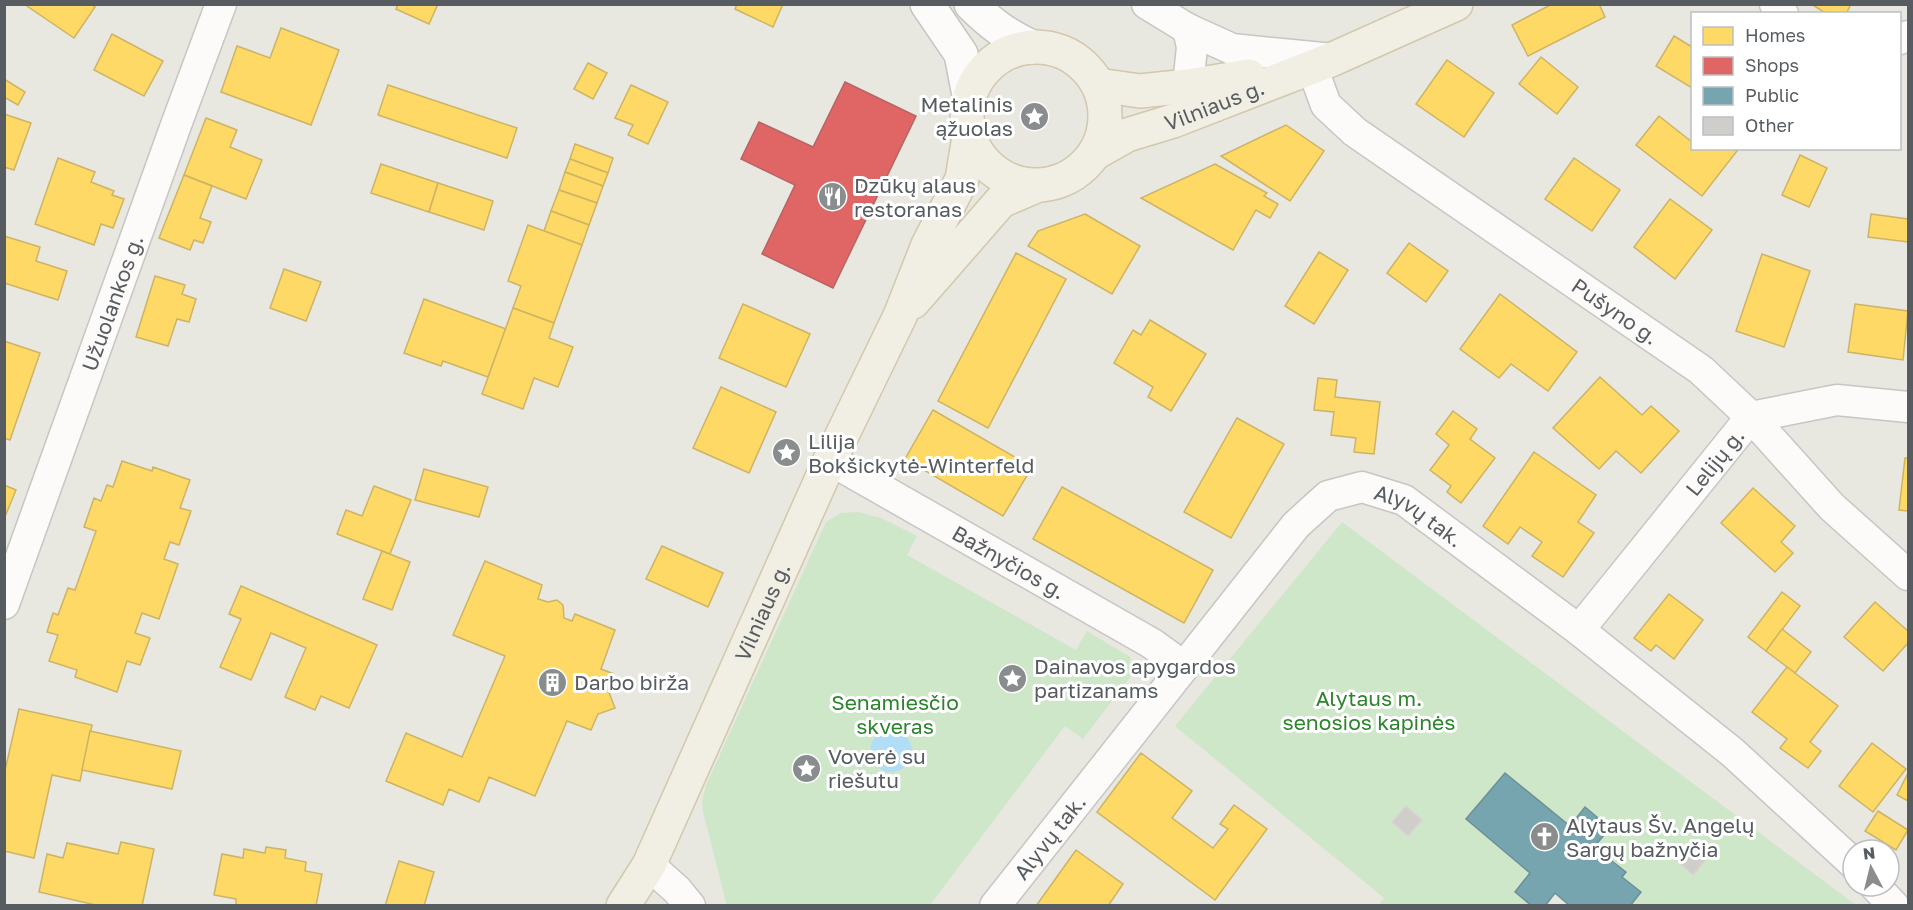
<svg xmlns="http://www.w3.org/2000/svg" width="1913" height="910" font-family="'Golos Text',sans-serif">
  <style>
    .green { fill: #cee7c9 }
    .water { fill: #b2ddf6 }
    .homes { fill: #ffd966; stroke: #cdb464; stroke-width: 1.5 }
    .shops { fill: #e06666; stroke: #b76364; stroke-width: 1.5 }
    .public { fill: #76a5af; stroke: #6d8f98; stroke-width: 1.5 }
    .building { fill: #d0cecb; stroke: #d8d5d0; stroke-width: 1.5 }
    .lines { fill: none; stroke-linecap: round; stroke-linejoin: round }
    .street-casing { stroke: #c6c6c5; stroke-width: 33 }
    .secondary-casing { stroke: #c4c5c3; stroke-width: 36 }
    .primary-casing { stroke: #d3c7ac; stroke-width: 36 }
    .street { stroke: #fcfbfa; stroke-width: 30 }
    .secondary { stroke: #fcfbfa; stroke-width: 33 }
    .primary { stroke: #f1efe4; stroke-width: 33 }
    .labels { text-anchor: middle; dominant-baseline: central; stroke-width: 6; stroke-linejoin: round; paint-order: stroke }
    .poi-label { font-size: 21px; fill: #575c61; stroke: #fff; text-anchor: start }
    .street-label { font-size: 21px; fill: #575c61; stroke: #fff }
    .park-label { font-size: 21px; fill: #2d842c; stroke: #fff }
  </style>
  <rect width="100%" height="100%" fill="#e8e7e0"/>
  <g class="green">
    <polygon points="858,512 881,518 917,536 907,555 1076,650 1087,631 1130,657 1132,668 1131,676 1083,739 1065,726 930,905 727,906 703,812 702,802 706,785 826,522 841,513"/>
    <polygon points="1342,522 1856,905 1630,905 1641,892 1622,877 1625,872 1594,847 1610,828 1585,808 1570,826 1505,773 1466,819 1530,873 1515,892 1532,905 1379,905 1384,898 1175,726"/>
  </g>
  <circle class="water" cx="891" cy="751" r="21"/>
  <g class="homes">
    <polygon points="24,4 91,4 95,7 74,38"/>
    <polygon points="398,4 438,4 429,24 396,9"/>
    <polygon points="737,4 783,4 773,27 735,9"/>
    <polygon points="1552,4 1599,4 1605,17 1528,56 1512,25"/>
    <polygon points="1811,4 1851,4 1846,14 1827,14"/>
    <polygon points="281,28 339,50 311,125 221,92 237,46 270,58"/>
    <polygon points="112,34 163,61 144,96 94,70"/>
    <polygon points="1674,36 1692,47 1692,88 1656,66"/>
    <polygon points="1541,57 1578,87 1557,114 1519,84"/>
    <polygon points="1447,60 1494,93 1464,137 1416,104"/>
    <polygon points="588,63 607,73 593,99 574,89"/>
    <polygon points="4,79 25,92 18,105 4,97"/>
    <polygon points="388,85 517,128 507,158 378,115"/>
    <polygon points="631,85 668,102 648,144 628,135 633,125 615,118"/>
    <polygon points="4,114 31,123 14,170 4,167"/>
    <polygon points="1659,116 1692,142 1692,148 1733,148 1737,151 1702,196 1636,145"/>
    <polygon points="206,118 237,130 230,147 262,160 246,199 184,175"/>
    <polygon points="1286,125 1324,151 1290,201 1221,156"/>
    <polygon points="575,144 613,158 608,173 570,159"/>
    <polygon points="1800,155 1827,168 1809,207 1782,195"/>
    <polygon points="58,158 95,172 91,182 114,191 112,195 124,199 113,228 101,224 94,245 35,224"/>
    <polygon points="1574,158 1620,190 1592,231 1545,199"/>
    <polygon points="570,159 608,173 603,186 565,172"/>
    <polygon points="381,164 438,183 429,212 371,193"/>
    <polygon points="1215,164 1267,193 1264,196 1278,204 1270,218 1256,210 1233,250 1141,198"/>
    <polygon points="565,172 603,186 597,203 559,190"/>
    <polygon points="184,175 212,186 200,218 211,222 203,243 194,240 190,250 159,238"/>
    <polygon points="438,183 493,201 484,230 429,212"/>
    <polygon points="559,190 597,203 589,225 551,211"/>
    <polygon points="1670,199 1712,230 1675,279 1634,247"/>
    <polygon points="551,211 589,225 582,245 544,231"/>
    <polygon points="1085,214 1140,246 1112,294 1028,246 1038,231"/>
    <polygon points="1871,214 1908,219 1908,242 1868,237"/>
    <polygon points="528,225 582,245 554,323 513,308 521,286 508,281"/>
    <polygon points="4,236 40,247 36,261 67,271 58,300 4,283"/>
    <polygon points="1409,243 1448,271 1426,302 1387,273"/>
    <polygon points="1319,252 1348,270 1314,324 1285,306"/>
    <polygon points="1016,253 1066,279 988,428 938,401"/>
    <polygon points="1762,254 1810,271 1784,347 1736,331"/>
    <polygon points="284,269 321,282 306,321 270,308"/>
    <polygon points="155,276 185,285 182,294 196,299 189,322 177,319 168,346 136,337"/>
    <polygon points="1500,294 1577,352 1548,391 1511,364 1499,378 1460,349"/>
    <polygon points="424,299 506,329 488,377 443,361 441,366 404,353"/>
    <polygon points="743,304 810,334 786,387 719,358"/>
    <polygon points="1855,304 1908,311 1903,360 1848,352"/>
    <polygon points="513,308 554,323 549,338 573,347 558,387 534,378 523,409 482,394"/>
    <polygon points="1150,320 1206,354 1171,411 1148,397 1153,387 1114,363 1133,330 1141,335"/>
    <polygon points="4,341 40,353 10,440 4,438"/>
    <polygon points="1600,377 1642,415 1651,406 1679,431 1641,473 1616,451 1599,469 1553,428"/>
    <polygon points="1318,378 1337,380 1335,397 1380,402 1374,454 1354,452 1356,438 1331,435 1334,412 1314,410"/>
    <polygon points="721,387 776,412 749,473 693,448"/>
    <polygon points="933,410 1032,467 1003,516 905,459"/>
    <polygon points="1453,411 1477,429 1470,439 1495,458 1461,503 1447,492 1451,486 1430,470 1449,445 1436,434"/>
    <polygon points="1237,418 1284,444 1231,538 1184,512"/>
    <polygon points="1534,452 1596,495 1578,522 1594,533 1563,577 1532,556 1542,542 1520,527 1508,544 1483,526"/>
    <polygon points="1905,458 1908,458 1908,511 1899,510"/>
    <polygon points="122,461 152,471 153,467 190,480 180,508 191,511 179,545 170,542 164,559 178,564 159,619 142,613 135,633 150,638 140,665 127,661 117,692 75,677 77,670 49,661 58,635 47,632 53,613 58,615 68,588 75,590 96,531 84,527 94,498 101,501 107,485 113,487"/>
    <polygon points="424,469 488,487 479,517 415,500"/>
    <polygon points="4,485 16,490 4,519"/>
    <polygon points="374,486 411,500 390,554 337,534 346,510 362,516"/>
    <polygon points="1062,487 1213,570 1184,623 1033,539"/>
    <polygon points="1753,488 1795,526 1781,542 1793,553 1775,572 1721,523"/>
    <polygon points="662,546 723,573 708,607 646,579"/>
    <polygon points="382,551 410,562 392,610 363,599"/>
    <polygon points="485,561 542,585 538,599 548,602 557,600 563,605 564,618 572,621 575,614 615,630 601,669 614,674 608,690 615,708 598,714 591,730 567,721 535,796 489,777 479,802 449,789 443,805 386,781 406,733 462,757 505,656 453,635"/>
    <polygon points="241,586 377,645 349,708 321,696 315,710 285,697 306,648 271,633 251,680 220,667 241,619 229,614"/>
    <polygon points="1782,592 1800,606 1766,651 1748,637"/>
    <polygon points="1669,594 1703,620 1674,659 1656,645 1651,651 1634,638"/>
    <polygon points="1875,602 1908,631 1908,643 1883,671 1844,637"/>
    <polygon points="1782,629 1811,652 1795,673 1766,651"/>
    <polygon points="1787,667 1838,706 1810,742 1821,751 1808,768 1780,748 1787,739 1752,712"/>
    <polygon points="19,709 92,725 80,781 52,775 34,858 4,851 4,775"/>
    <polygon points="90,731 181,751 172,789 82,770"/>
    <polygon points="1872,743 1906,769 1873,812 1839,786"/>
    <polygon points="1141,753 1192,791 1172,818 1213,848 1228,829 1220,824 1234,805 1267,829 1215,900 1097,812"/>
    <polygon points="1908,773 1908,801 1897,795"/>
    <polygon points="1878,811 1908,830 1896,850 1865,831"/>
    <polygon points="121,842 154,849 142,906 100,906 39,892 47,854 63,858 67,843 118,854"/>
    <polygon points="266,847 286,850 285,858 306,862 305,871 322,874 316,906 236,906 236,899 214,895 222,854 243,858 244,849 265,853"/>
    <polygon points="1076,850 1123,884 1108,906 1036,906"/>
    <polygon points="399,861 434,872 424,906 385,906"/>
  </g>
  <polygon class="shops" points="845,82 916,116 833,288 762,254 795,185 741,159 759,122 813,147"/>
  <polygon class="public" points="1505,773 1570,826 1585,807 1610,828 1594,847 1626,872 1622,877 1641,892 1630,906 1570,906 1555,893 1545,906 1532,906 1515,892 1530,873 1466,819"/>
  <g class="building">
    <polygon points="1406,806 1422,820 1408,836 1392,822"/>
    <polygon points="1694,839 1711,854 1693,875 1675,859"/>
  </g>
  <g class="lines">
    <defs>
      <g id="street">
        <polyline points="1147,4 1188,29 1232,49 1333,59"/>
        <polyline points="1775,4 1783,14"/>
        <polyline points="1188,29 1192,47 1188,86"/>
        <polyline points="1900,39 1908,36"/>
        <path id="s1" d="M 1312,67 L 1326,105 L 1355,132 L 1701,370 L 1751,417 L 1832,507 L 1908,575"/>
        <path id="s2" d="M 830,460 L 1151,643 L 1183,666"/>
        <path id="s3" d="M 4,604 L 176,125 L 221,4"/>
        <path id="s4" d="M 1579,630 L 1751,417 L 1837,400 L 1908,407"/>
        <polyline points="649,865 677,890 690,906"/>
        <polyline points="1875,886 1894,906"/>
        <path id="s5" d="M 995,906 L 1296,525 L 1328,496 L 1362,487 L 1404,500 L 1579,630 L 1732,752 L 1853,863"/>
      </g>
      <g id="secondary">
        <polyline points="927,4 961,54 969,95"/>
        <path d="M 971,4 C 991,24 1006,35 1032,47"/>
      </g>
      <g id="primary">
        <circle cx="1036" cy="116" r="69"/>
        <polyline points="1098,85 1140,91 1188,86 1249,76"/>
        <path id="s6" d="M 1095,153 L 1127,135 L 1173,121 L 1333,59 L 1456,4"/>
        <polyline points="913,302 1001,201 1036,186"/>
        <path id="s7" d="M 623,906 L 649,865 L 830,460 L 900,316 L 928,245 L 962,179 L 969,137"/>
      </g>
    </defs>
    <use href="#street" class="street-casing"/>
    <use href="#secondary" class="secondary-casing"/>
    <use href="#primary" class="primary-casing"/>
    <use href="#street" class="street"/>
    <use href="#secondary" class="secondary"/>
    <use href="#primary" class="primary"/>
  </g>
  <defs>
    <symbol id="sight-disc" viewBox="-11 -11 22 22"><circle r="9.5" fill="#8a8d8d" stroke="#fff"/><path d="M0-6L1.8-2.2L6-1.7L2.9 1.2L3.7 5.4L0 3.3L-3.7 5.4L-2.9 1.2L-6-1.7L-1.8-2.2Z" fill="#fff"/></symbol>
    <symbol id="restaurant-disc" viewBox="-11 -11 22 22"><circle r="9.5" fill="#8a8d8d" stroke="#fff"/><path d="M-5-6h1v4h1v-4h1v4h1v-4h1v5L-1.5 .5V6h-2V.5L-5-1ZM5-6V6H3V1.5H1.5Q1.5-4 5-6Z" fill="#fff"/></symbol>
    <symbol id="building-disc" viewBox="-11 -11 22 22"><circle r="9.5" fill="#8a8d8d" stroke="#fff"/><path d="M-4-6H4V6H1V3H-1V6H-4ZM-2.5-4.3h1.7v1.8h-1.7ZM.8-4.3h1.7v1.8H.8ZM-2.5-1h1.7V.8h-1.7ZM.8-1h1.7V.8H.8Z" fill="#fff"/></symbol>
    <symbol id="church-disc" viewBox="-11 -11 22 22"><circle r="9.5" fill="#8a8d8d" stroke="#fff"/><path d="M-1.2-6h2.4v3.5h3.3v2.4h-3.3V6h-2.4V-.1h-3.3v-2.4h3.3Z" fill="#fff"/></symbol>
  </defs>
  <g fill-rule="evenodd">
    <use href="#sight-disc" x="1018" y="100" width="33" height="33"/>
    <use href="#restaurant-disc" x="816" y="180" width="33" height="33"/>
    <use href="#sight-disc" x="770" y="436" width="33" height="33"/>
    <use href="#sight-disc" x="996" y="662" width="33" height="33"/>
    <use href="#building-disc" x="536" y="666" width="33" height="33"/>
    <use href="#sight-disc" x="790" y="752" width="33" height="33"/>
    <use href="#church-disc" x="1528" y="820" width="33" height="33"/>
  </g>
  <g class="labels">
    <g class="poi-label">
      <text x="1013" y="104" text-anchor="end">Metalinis<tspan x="1013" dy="24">ąžuolas</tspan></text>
      <text x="854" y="185">Dzūkų alaus<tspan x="854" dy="24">restoranas</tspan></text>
      <text x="808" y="441">Lilija<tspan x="808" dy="24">Bokšickytė-Winterfeld</tspan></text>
      <text x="1034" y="666">Dainavos apygardos<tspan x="1034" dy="24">partizanams</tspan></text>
      <text x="574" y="682">Darbo birža</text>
      <text x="828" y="756">Voverė su<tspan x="828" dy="24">riešutu</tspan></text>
      <text x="1566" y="825">Alytaus Šv. Angelų<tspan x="1566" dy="24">Sargų bažnyčia</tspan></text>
    </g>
    <g class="street-label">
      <text stroke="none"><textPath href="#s6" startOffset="129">Vilniaus g.</textPath></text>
      <text stroke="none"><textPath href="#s3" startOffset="320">Užuolankos g.</textPath></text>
      <text stroke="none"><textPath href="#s1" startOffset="396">Pušyno g.</textPath></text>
      <text stroke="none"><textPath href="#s4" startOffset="216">Lelijų g.</textPath></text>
      <text stroke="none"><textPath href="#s5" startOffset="628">Alyvų tak.</textPath></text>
      <text stroke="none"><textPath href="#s2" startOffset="206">Bažnyčios g.</textPath></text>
      <text stroke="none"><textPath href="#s7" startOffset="326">Vilniaus g.</textPath></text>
      <text stroke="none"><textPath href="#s5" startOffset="88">Alyvų tak.</textPath></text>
    </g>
    <g class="park-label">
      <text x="1369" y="698">Alytaus m.<tspan x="1369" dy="24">senosios kapinės</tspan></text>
      <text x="895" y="702">Senamiesčio<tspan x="895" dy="24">skveras</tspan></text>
    </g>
  </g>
  <rect width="1913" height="910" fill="none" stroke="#575c61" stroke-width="12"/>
  <rect x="1691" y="12" width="210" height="138" fill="#ffffff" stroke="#bcbec0" stroke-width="1.5"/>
  <rect x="1703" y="27" width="30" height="18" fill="#ffd966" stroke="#bcbec0" stroke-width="1.5"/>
  <text x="1745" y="42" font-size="18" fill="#575c61">Homes</text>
  <rect x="1703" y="57" width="30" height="18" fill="#e06666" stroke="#bcbec0" stroke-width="1.5"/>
  <text x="1745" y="72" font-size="18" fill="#575c61">Shops</text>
  <rect x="1703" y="87" width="30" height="18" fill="#76a5af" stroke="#bcbec0" stroke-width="1.5"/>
  <text x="1745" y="102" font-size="18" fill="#575c61">Public</text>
  <rect x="1703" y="117" width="30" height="18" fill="#d0cecb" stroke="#bcbec0" stroke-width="1.5"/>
  <text x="1745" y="132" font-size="18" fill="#575c61">Other</text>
  <g transform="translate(1871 868) rotate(353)"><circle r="28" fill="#ffffff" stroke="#bcbec0" stroke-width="1.5"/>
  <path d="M0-4.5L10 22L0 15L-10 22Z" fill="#8a8d8d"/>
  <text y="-9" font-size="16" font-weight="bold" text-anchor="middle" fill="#575c61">N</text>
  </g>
</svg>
